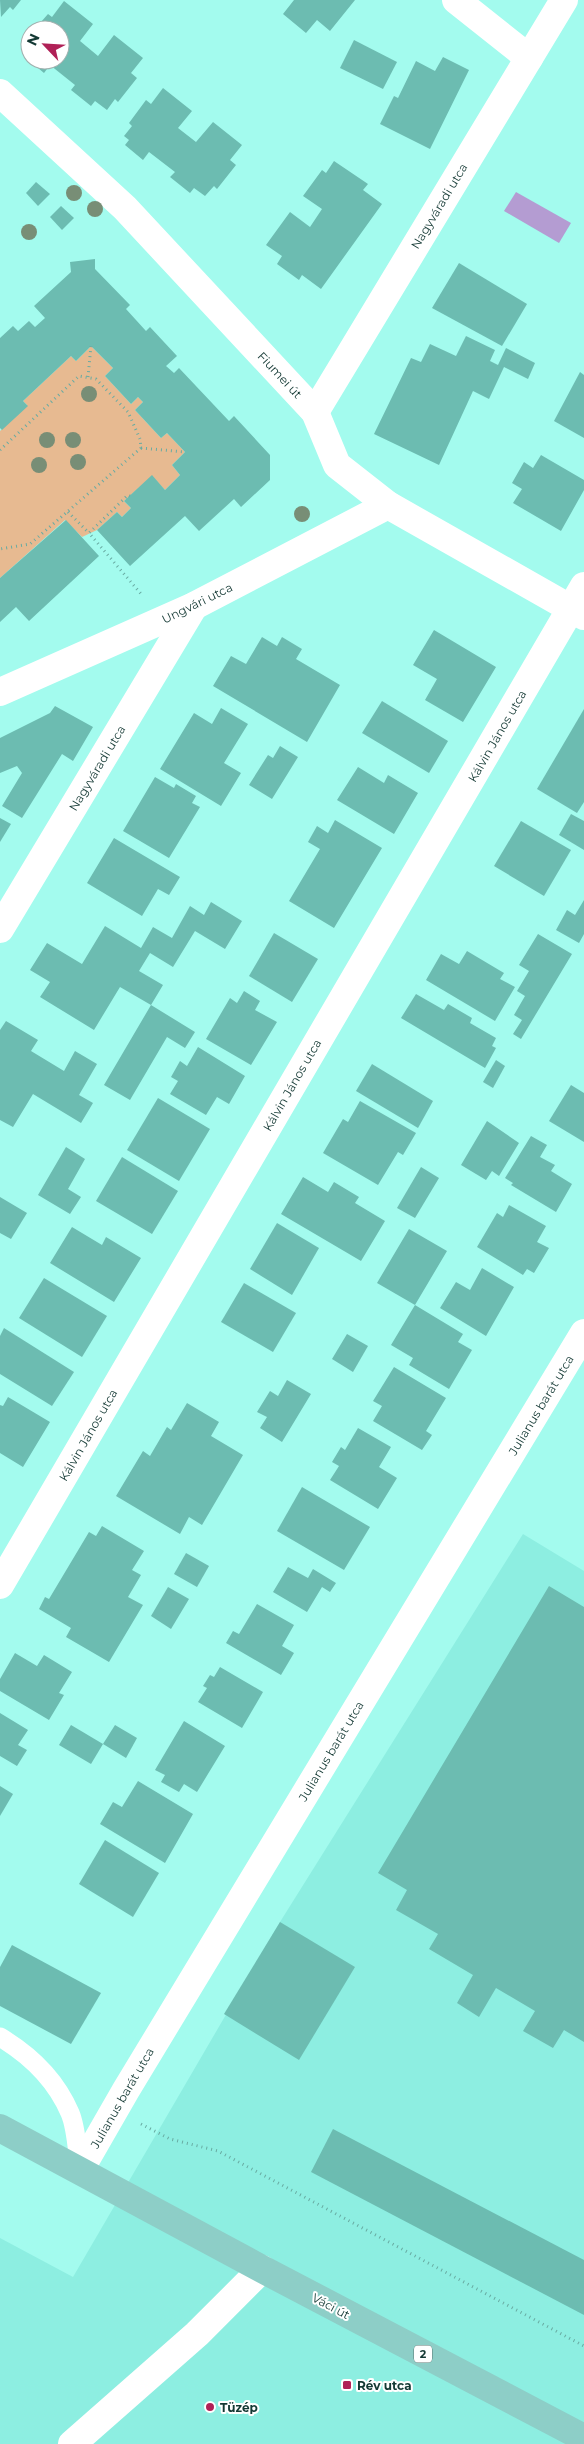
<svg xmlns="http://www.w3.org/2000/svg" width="584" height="2444" font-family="Montserrat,sans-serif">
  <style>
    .built { fill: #8deee1 }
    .green { fill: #e7ba91 }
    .water { fill: #b49cd2 }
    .building { fill: #6cbcb1 }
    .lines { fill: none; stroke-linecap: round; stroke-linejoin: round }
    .path { stroke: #68aba2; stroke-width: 3; stroke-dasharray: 1 4; stroke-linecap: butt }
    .lane { stroke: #fff; stroke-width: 19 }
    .street { stroke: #fff; stroke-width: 28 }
    .primary { stroke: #8dcec7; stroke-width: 28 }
    .tree { fill: #788e76 }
    .poi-dot { fill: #b02157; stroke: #fff; stroke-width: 2 }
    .labels { text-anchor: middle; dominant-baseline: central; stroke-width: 4; stroke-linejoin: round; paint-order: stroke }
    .shield { fill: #fff; stroke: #5a7471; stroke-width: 1 }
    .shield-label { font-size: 11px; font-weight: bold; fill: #143934 }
    .street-label { font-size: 12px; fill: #143934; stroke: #fff }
    .poi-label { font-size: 12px; font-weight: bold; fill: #143934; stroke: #fff; text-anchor: start }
  </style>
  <rect width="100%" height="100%" fill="#a3fbee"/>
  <polygon class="built" points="523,1534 584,1571 584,2444 0,2444 0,2238 73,2277 280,1922"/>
  <polygon class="green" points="91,346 113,368 105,376 131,404 138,397 143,402 135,410 161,438 167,433 185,452 172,465 180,475 165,490 152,476 124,501 131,508 122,517 117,512 97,530 82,537 65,520 0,578 0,431 27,405 23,401 71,356 76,361"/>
  <polygon class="water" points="516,192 571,223 559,243 504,211"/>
  <g class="building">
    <polygon points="0,0 21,0 13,10 10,7 1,17"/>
    <polygon points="294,0 355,0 330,31 317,20 306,33 283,14"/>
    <polygon points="64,1 93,24 80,41 98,56 114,35 143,58 131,73 137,78 118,102 115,99 107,110 95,101 91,106 71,90 75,85 50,65 44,73 26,58 30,54 30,60 60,60 60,30 34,30 48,14 52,17"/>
    <polygon points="354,40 397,62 383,89 340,68"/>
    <polygon points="443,57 469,70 430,149 380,124 394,96 398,98 416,61 435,71"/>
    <polygon points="163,88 192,111 178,128 196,142 213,122 242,145 230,160 236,165 217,189 214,186 205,196 194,188 190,193 170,177 175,172 149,152 143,160 125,145 129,140 124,136 132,126 129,123 146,100 151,104"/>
    <polygon points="334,161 368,184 363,190 382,204 321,289 302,275 299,280 277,264 282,256 266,245 290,212 310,227 322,209 303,196 322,170 326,173"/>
    <polygon points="36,182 50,194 38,206 26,193"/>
    <polygon points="61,206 74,218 62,230 50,217"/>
    <polygon points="95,259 95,269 130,305 126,309 146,331 150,327 177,356 166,366 174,373 179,368 229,421 234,416 270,455 270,480 241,507 234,499 199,531 185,516 130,566 97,530 117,512 122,517 131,508 124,501 152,475 165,490 180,475 172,465 185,452 167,433 161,438 135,410 143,402 138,397 131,404 105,376 113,368 91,346 76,361 71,356 23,401 28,406 2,430 0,428 0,338 13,326 18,331 29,321 35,327 45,318 34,306 71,272 70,262"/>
    <polygon points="459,263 527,304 502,346 432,308"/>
    <polygon points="466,336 495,350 490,361 498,365 506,348 535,363 528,379 504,367 489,399 473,391 439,465 374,434 411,358 421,362 430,344 456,356"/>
    <polygon points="580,372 584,375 584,438 554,421"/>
    <polygon points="541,455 584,480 584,490 561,531 513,503 522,489 512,483 524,462 533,468"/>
    <polygon points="66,520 99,556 29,621 16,607 0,622 0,578"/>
    <polygon points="434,630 496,667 463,722 425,700 437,679 413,665"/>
    <polygon points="262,637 277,646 282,637 302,649 296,659 340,685 307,742 213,686 231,656 246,664"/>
    <polygon points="382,701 448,741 429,773 362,733"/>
    <polygon points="55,706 93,727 73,761 62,754 22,818 2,806 22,773 17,766 0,773 0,738 50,713"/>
    <polygon points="221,708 248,724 224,763 241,773 221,806 160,769 194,713 212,724"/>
    <polygon points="584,709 584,802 577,813 537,789"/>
    <polygon points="280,746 298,757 272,799 249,785 268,755 273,758"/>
    <polygon points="358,767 384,783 388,775 418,793 394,834 337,800"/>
    <polygon points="155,777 174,788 176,784 196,796 192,803 200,807 169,858 123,831"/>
    <polygon points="571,814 584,821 584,850 559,835"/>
    <polygon points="0,818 11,824 0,842"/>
    <polygon points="335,820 382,848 334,928 289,901 320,849 308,842 317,826 328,833"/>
    <polygon points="521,821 571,850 544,896 494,866"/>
    <polygon points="114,838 180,877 169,895 158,889 142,916 87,883"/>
    <polygon points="584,900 584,934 579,943 556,930 567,910 575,915"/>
    <polygon points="211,902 242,921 225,949 195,931 173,967 150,953 139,971 163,985 151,1005 120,987 94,1030 40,997 50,982 30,970 47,943 82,964 105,926 141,948 153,927 172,938 190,906 204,915"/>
    <polygon points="274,933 318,959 292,1002 249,976"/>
    <polygon points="538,934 572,954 521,1039 513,1034 522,1020 514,1015 525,996 517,991 529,971 519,965"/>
    <polygon points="467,951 504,973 500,979 515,987 495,1021 426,980 441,954 459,964"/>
    <polygon points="244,991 260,1001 255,1010 277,1022 251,1065 206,1039 230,998 237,1003"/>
    <polygon points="416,994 444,1010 448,1004 472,1018 470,1023 496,1038 492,1046 496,1048 485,1068 401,1018"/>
    <polygon points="151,1005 195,1032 185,1048 167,1037 130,1100 104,1085"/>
    <polygon points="6,1021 38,1040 31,1051 64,1071 75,1051 97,1064 79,1095 93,1103 81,1123 33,1094 13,1127 0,1120 0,1030"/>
    <polygon points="198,1047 245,1076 229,1104 217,1097 206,1115 170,1094 178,1081 171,1077 180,1061 187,1066"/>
    <polygon points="496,1060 505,1066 493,1088 483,1082"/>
    <polygon points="372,1064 433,1101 418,1128 356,1091"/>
    <polygon points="571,1085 584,1093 584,1142 549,1121"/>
    <polygon points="158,1098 210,1129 179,1181 127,1150"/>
    <polygon points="360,1101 416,1133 403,1155 398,1152 378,1185 323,1153 343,1119 348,1122"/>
    <polygon points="487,1121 519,1143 499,1176 492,1171 486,1180 461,1165"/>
    <polygon points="531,1136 547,1145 540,1157 555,1165 551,1171 572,1184 556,1212 511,1185 513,1183 505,1178"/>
    <polygon points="66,1147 85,1159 68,1189 81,1197 70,1214 38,1195"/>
    <polygon points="122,1157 178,1191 152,1234 96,1201"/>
    <polygon points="421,1167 439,1178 415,1218 397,1208"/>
    <polygon points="303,1177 328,1192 334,1182 359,1197 355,1203 385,1221 361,1261 281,1214"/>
    <polygon points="0,1197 27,1213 11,1239 0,1233"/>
    <polygon points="509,1205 546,1226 537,1242 549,1248 534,1273 527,1269 523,1275 477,1247 497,1213 503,1217"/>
    <polygon points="277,1223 319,1248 292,1295 250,1269"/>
    <polygon points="72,1227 102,1245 106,1237 141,1258 114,1302 50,1263"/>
    <polygon points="409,1229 447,1251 415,1305 463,1334 458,1342 472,1350 449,1389 409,1365 413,1358 391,1345 415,1305 377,1283"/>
    <polygon points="482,1268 514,1287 486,1336 440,1308 456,1282 470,1290"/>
    <polygon points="44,1278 107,1316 82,1357 19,1318"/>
    <polygon points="244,1283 296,1313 273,1352 221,1322"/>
    <polygon points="4,1328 74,1372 52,1406 0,1374 0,1336"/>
    <polygon points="347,1334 368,1346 353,1372 332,1359"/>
    <polygon points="394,1367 446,1398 426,1431 432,1435 422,1450 373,1421 382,1406 373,1401"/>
    <polygon points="287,1380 311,1394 282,1442 260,1428 267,1417 257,1412 270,1391 278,1396"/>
    <polygon points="8,1397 50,1422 23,1467 0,1453 0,1405 3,1406"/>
    <polygon points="187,1403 219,1422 211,1436 243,1455 202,1525 189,1517 180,1534 116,1496 143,1451 150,1456 167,1427 171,1430"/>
    <polygon points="358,1428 391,1447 379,1467 397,1478 378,1509 330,1480 339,1466 332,1462 341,1447 345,1450"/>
    <polygon points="302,1487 370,1527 344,1570 277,1531"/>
    <polygon points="102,1526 144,1551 132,1570 141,1575 128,1597 143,1605 109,1662 66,1637 71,1628 39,1609 45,1597 49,1599 89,1532 96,1536"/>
    <polygon points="186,1553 209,1566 197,1587 174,1574"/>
    <polygon points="288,1567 308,1578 313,1569 336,1583 330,1592 322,1587 307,1612 273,1592"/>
    <polygon points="549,1586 584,1607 584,2042 564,2030 553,2048 523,2031 535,2011 496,1988 479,2017 457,2003 473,1975 429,1949 438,1934 396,1910 407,1890 378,1873"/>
    <polygon points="168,1587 189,1599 171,1629 151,1616"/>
    <polygon points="257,1604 294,1625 282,1646 294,1653 281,1675 226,1643 233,1631 239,1634"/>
    <polygon points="15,1653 37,1666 44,1655 72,1672 59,1693 64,1695 49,1720 0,1691 0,1679"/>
    <polygon points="220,1667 263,1692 242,1728 198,1702 207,1688 203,1686 210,1675 214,1677"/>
    <polygon points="0,1713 28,1730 18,1745 27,1750 17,1766 0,1756"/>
    <polygon points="184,1721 225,1746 197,1792 184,1784 179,1792 161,1782 165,1775 155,1770"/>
    <polygon points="71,1725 103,1744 91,1764 59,1745"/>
    <polygon points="115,1725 137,1738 126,1758 103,1744"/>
    <polygon points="138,1781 193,1814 165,1863 100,1824 113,1802 122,1807"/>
    <polygon points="0,1786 13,1794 0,1816"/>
    <polygon points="105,1840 159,1873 133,1917 79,1884"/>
    <polygon points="280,1922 355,1967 299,2060 224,2014"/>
    <polygon points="12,1945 101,1993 71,2044 0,2006 0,1967"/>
    <polygon points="333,2129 584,2260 584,2315 311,2172"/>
  </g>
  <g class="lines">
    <g class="path">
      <polyline points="88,377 91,346"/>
      <polyline points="141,448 185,452"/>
      <polyline points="0,450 79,376 96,379 128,412 140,439 141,448 30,544 0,549"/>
      <polyline points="130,496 128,495 89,533 142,595"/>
      <polyline points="68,512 89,533"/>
      <polyline points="141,2124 170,2139 218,2151 584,2346"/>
    </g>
    <path class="lane" d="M 0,2037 C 30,2055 56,2080 70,2113 C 77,2129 77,2153 80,2170"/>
    <g class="street">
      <polyline points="456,0 529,58"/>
      <polyline points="0,93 125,208 315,412 337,465 388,505 584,616"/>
      <polyline points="315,412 564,0"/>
      <polyline points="0,692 194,606 388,505"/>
      <polyline points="0,929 194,606"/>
      <polyline points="0,1585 584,586"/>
      <polyline points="80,2170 126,2090 584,1333"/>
      <polyline points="72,2444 197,2334 262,2269"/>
    </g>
    <polyline class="primary" points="0,2128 262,2269 584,2438"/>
  </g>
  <g class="tree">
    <circle cx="74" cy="193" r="8"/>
    <circle cx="95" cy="209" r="8"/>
    <circle cx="29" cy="232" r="8"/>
    <circle cx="89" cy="394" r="8"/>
    <circle cx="47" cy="440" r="8"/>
    <circle cx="73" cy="440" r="8"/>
    <circle cx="78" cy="462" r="8"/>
    <circle cx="39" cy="465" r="8"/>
    <circle cx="302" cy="514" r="8"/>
  </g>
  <g class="poi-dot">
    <rect x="342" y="2380" width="10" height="10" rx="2.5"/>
    <circle cx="210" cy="2407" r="5"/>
  </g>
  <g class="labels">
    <rect class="shield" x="414" y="2345.5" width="18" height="17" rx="4"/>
    <g class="shield-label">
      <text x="423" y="2354">2</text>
    </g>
    <g class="street-label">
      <text transform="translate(439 206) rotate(-59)">Nagyváradi utca</text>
      <text transform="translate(280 375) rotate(47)">Fiumei út</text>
      <text transform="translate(197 603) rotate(-26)">Ungvári utca</text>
      <text transform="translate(497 736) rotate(-60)">Kálvin János utca</text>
      <text transform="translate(97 768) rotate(-59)">Nagyváradi utca</text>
      <text transform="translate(292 1085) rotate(-60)">Kálvin János utca</text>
      <text transform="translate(541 1405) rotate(-59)">Julianus barát utca</text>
      <text transform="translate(88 1435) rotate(-60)">Kálvin János utca</text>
      <text transform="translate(331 1751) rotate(-59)">Julianus barát utca</text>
      <text transform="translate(122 2098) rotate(-60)">Julianus barát utca</text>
      <text transform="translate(331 2306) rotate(28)">Váci út</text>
    </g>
    <g class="poi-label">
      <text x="357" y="2385">Rév utca</text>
      <text x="220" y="2407">Tüzép</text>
    </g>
  </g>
  <g transform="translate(45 45) rotate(295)"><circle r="24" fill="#ffffff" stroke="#a1b0ae"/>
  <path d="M0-4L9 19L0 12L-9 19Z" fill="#b02157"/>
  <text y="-8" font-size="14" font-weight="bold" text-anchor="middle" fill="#143934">N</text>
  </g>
</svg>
